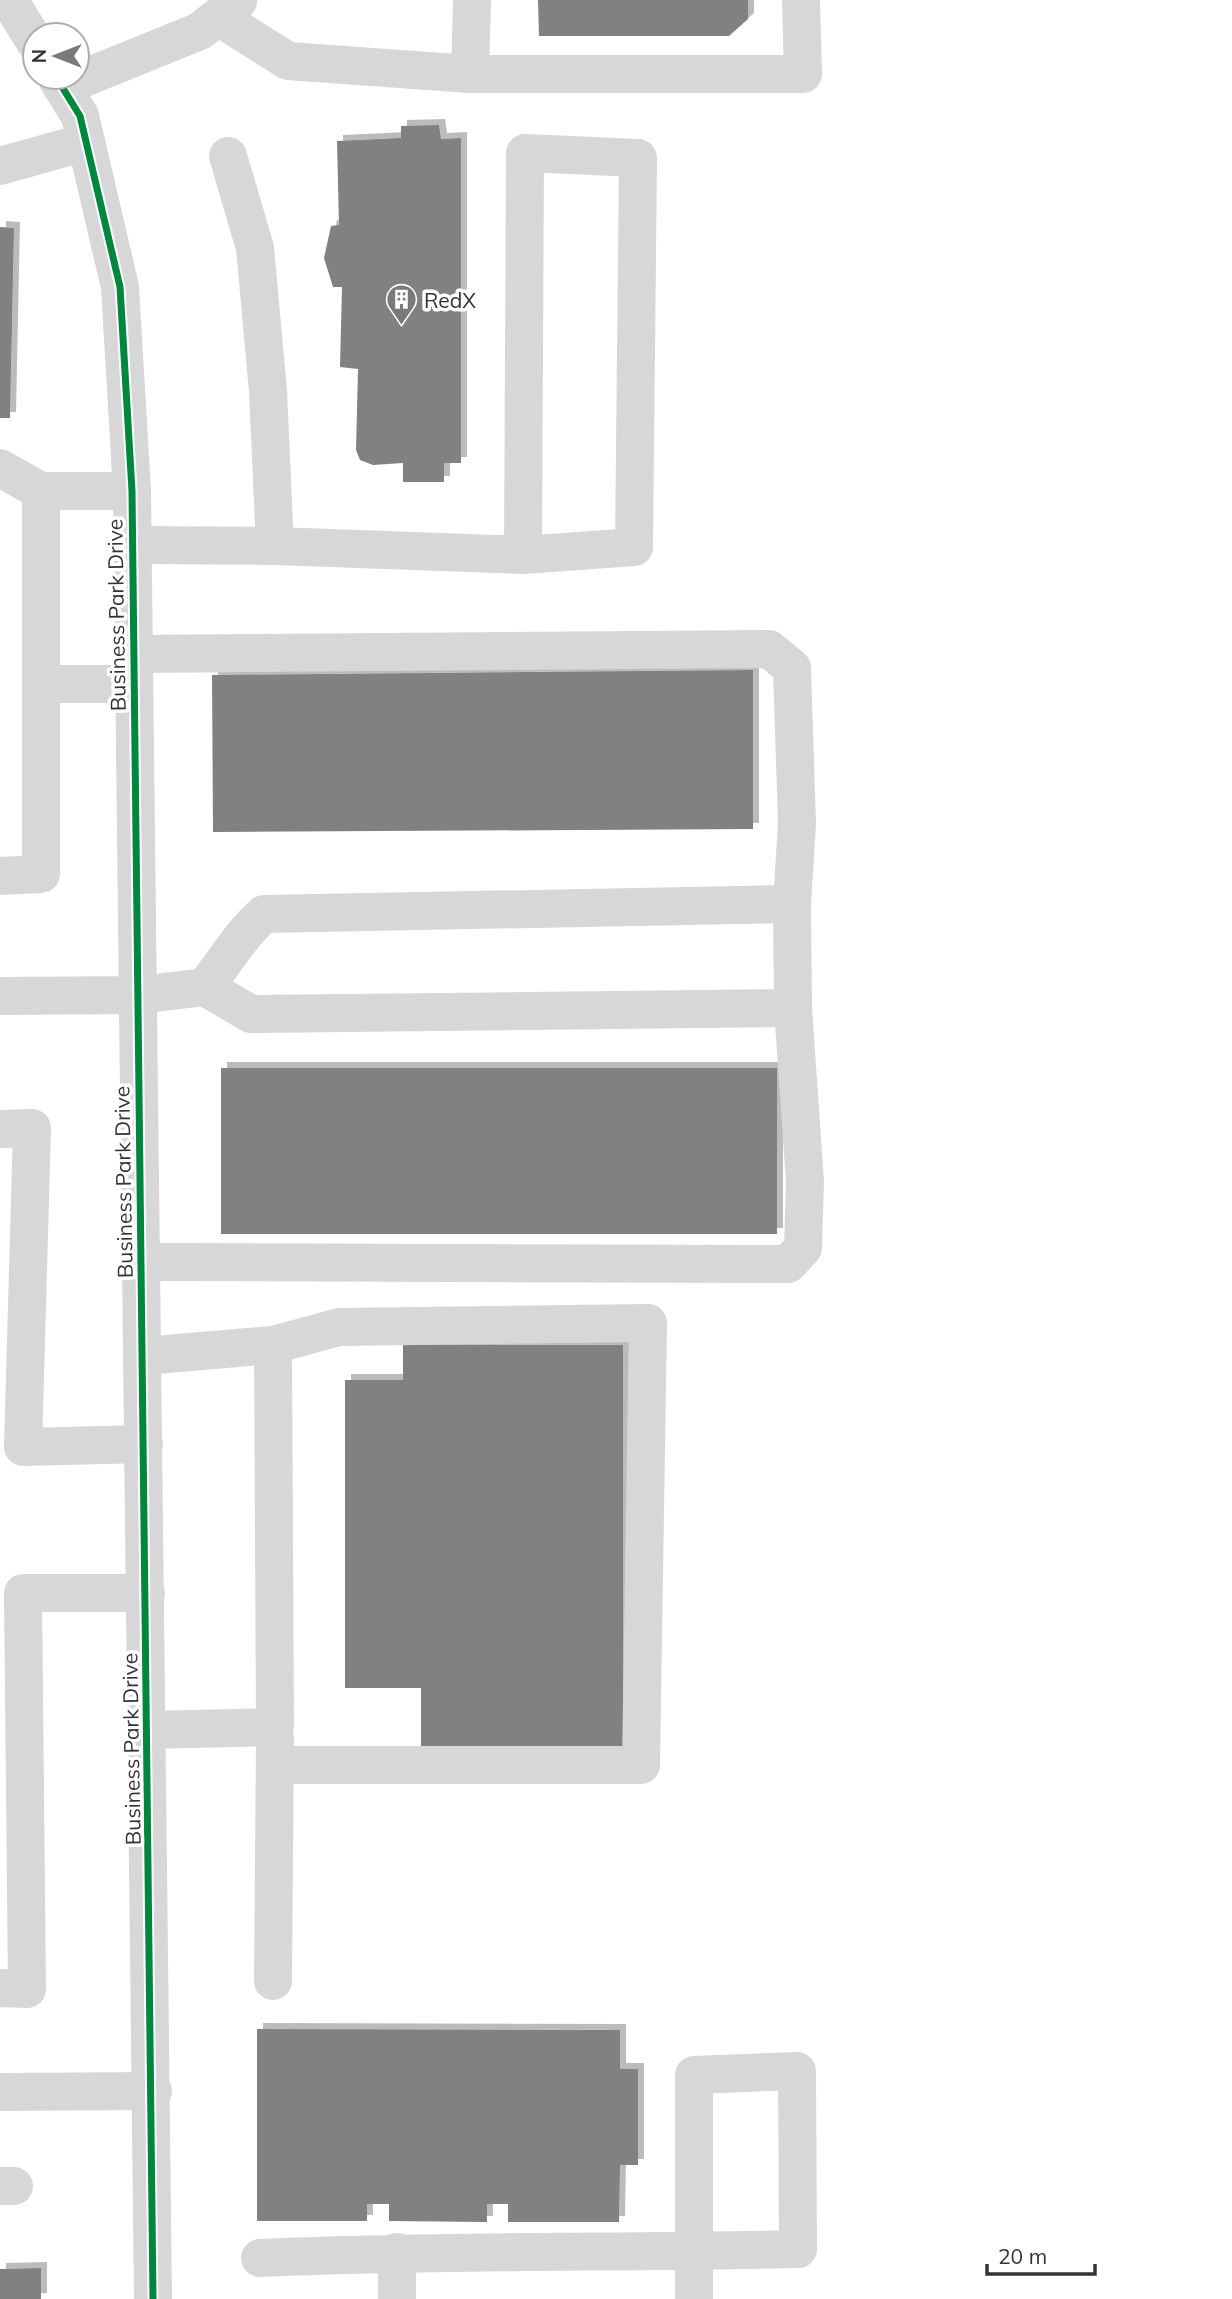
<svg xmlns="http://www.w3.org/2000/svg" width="1232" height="2299" font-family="Mulish,sans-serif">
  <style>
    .building { fill: #818181; filter: url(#shadow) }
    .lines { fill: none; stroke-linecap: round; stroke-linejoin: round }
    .minor { stroke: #d7d7d7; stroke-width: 38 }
    .cycleway-casing { stroke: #fff; stroke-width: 11 }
    .cycleway { stroke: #00873e; stroke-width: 7 }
    .labels { text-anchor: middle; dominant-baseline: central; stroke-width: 7; stroke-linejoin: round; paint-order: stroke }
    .poi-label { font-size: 21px; fill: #333; stroke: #fff; text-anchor: start }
    .street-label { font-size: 21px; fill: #333; stroke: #fff }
  </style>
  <defs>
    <filter id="shadow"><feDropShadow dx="6" dy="-6" stdDeviation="0" flood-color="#0004"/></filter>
  </defs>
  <rect width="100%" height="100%" fill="#fff"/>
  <g class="building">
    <polygon points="538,0 748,0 748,19 729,36 539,36"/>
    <polygon points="439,125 441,139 461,138 461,463 444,463 444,482 403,482 403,463 373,465 360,460 356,450 358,369 340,367 342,287 333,287 324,258 331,226 339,225 337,141 401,138 401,126"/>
    <polygon points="0,227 14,228 10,418 0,418"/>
    <polygon points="753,670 753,829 213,832 212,675"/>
    <rect x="221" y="1068" width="556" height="166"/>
    <polygon points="403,1345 623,1345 623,1747 421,1747 421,1688 345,1688 345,1380 403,1380"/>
    <polygon points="257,2029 620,2030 620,2069 638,2069 638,2165 620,2165 619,2222 508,2222 508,2204 487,2204 487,2222 389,2221 389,2204 367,2204 367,2221 257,2221"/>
    <polygon points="41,2268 41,2299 0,2299 0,2269"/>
  </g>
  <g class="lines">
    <g class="minor">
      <polyline points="9,0 35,42"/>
      <polyline points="218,17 288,61 470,74 472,0"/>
      <polyline points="470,74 803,74 801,0"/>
      <polyline points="56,77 80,116 120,287 132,491 153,2299"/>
      <polyline points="62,87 200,31 238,1"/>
      <polyline points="0,166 86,142"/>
      <polyline points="0,468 41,491 132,491"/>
      <polyline points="133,545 275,546 268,391 255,248 228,156"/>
      <polyline points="275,546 523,555 525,153 638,158 634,547 523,555"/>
      <polyline points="134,654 769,649 792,668 797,823 792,904"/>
      <polyline points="41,684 134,684"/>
      <polyline points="0,876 41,874 41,491"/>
      <path d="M 0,996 L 138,995 L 205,987 L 251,1014 L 793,1008 L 792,904 L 264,914 C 240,935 225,962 205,987"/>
      <polyline points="0,1129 32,1128 23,1447 144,1444"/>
      <polyline points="142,1262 788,1264 803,1248 805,1182 793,1008"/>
      <polyline points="273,1345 339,1327 648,1323 641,1765 275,1765"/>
      <polyline points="143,1356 273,1345 275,1727 148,1730"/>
      <polyline points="273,1981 275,1739"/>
      <polyline points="0,1988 27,1989 23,1593 146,1593"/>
      <polyline points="0,2092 153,2091"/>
      <polyline points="0,2186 14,2186"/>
      <polyline points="397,2252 397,2299"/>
      <path d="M 260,2258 C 439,2250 619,2253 798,2249 L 797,2071 L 694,2075 L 694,2299"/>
    </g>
    <defs>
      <polyline id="cycleway" points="56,77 80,116 120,287 132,491 153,2299"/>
    </defs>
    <use href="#cycleway" class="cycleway-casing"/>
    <use href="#cycleway" class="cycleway"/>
  </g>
  <defs>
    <symbol id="building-pin" viewBox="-11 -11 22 30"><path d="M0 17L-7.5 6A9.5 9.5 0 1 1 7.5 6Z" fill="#7a7a7a" stroke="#fff"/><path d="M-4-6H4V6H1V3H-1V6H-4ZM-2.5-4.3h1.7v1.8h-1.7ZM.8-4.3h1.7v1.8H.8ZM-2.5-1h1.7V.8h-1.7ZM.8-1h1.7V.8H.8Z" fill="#fff"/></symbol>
  </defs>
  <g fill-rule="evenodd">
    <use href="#building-pin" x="384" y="282" width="35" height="47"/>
  </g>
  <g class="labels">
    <g class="poi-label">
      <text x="424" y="300">RedX</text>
    </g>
    <g class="street-label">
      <text transform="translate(116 615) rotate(-91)">Business Park Drive</text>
      <text transform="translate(123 1182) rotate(-91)">Business Park Drive</text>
      <text transform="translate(131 1749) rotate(-91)">Business Park Drive</text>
    </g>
  </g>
  <g transform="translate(56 56) rotate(270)"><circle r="33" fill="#ffffff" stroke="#adadad" stroke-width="2"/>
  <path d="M0-5L12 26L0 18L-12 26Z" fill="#7a7a7a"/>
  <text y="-10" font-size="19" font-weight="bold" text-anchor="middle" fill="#333333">N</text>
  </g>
  <path d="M987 2264v10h108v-10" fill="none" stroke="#333333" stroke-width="3.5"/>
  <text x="998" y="2264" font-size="21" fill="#333333" stroke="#ffffff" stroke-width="5" paint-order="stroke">20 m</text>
</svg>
